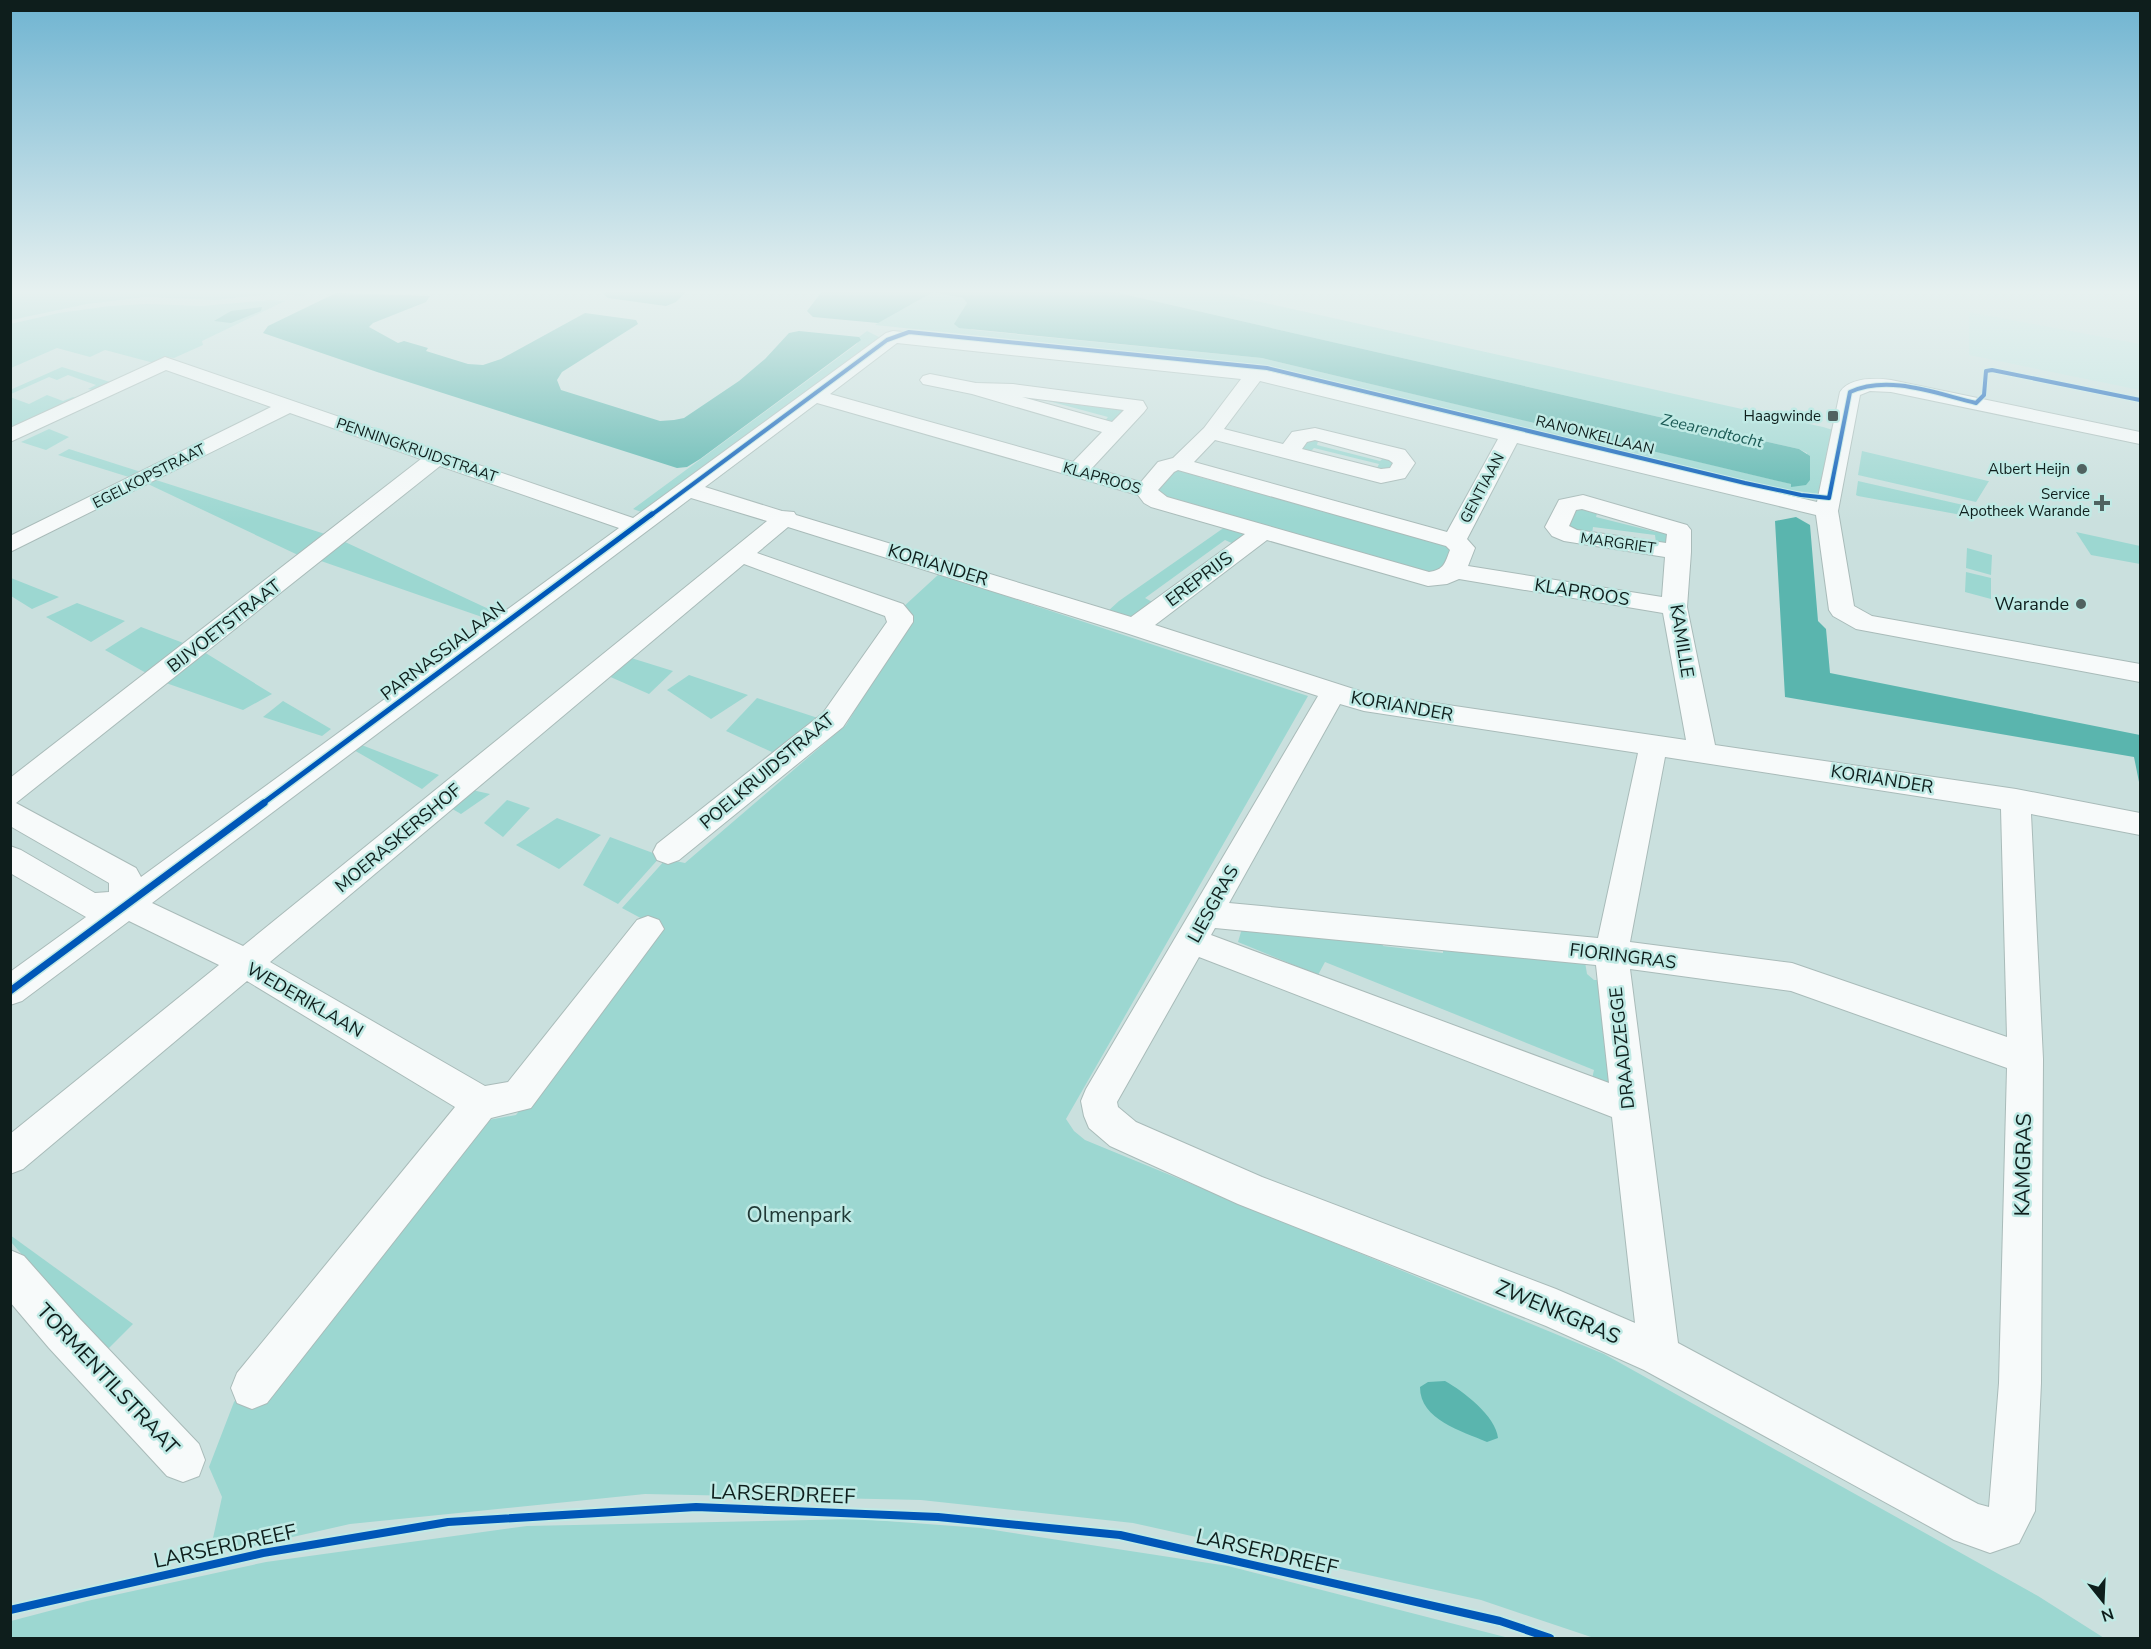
<svg xmlns="http://www.w3.org/2000/svg" width="2151" height="1649" font-family="'Nunito Sans',sans-serif">
  <style>
    .built { fill: #bce3df }
    .green { fill: #9cd7d1 }
    .water { fill: #5ab5ae }
    .lines { fill: none; stroke-linecap: round; stroke-linejoin: round }
    .minor-casing { stroke: #a9bbb9; stroke-width: 2 }
    .minor { fill: #f7fafa; fill-rule: evenodd }
    .cycleway-far3-casing { stroke: #c0eae5; stroke-width: 6 }
    .cycleway-far2-casing { stroke: #c0eae5; stroke-width: 8 }
    .cycleway-far1-casing { stroke: #c0eae5; stroke-width: 10 }
    .cycleway-casing { stroke: #c0eae5; stroke-width: 12 }
    .cycleway-far3 { stroke: #0057b8; stroke-width: 4 }
    .cycleway-far2 { stroke: #0057b8; stroke-width: 5 }
    .cycleway-far1 { stroke: #0057b8; stroke-width: 7 }
    .cycleway { stroke: #0057b8; stroke-width: 8 }
    .poi-dot { fill: #506260; stroke: #c0eae5; stroke-width: 2 }
    .labels { text-anchor: middle; dominant-baseline: central; stroke-width: 5; stroke-linejoin: round; paint-order: stroke }
    .far-poi-label { font-size: 15px; fill: #0e1e1c; stroke: #c0eae5; text-anchor: end }
    .far-street-label { font-size: 15px; fill: #0e1e1c; stroke: #c0eae5 }
    .far-water-label { font-size: 16px; font-style: italic; fill: #1b5a55; stroke: #c0eae5 }
    .street-label { font-size: 18px; fill: #0e1e1c; stroke: #c0eae5 }
    .poi-label { font-size: 18px; fill: #0e1e1c; stroke: #c0eae5; text-anchor: end }
    .near-street-label { font-size: 21px; fill: #0e1e1c; stroke: #c0eae5 }
    .near-park-label { font-size: 21px; fill: #203936; stroke: #c0eae5 }
  </style>
  <rect width="100%" height="100%" fill="#cae0de"/>
  <polygon class="built" points="1969,312 2140,344 2140,390 1969,355"/>
  <g class="green">
    <polygon points="11,290 191,290 196,292 208,290 311,290 301,296 278,293 216,300 145,297 87,304 11,320"/>
    <polygon points="1106,290 1207,290 1823,427 1833,430 1821,494 1773,488 1262,365 875,325 887,316 933,292 963,298 967,303 955,323 973,330 1262,358 1796,485 1806,485 1807,453 1799,449"/>
    <polygon points="270,300 285,301 202,341 203,345 174,358 165,357 154,363 105,350 90,357 57,348 11,368 10,324 59,313 110,306 147,304 202,306"/>
    <polygon points="867,331 881,338 644,513 633,509 857,344 859,337"/>
    <polygon points="62,367 110,382 93,390 88,389 96,385 68,375 57,380 49,377 11,394 10,390"/>
    <path d="M 1008,394 L 1071,399 L 1070,404 L 1115,409 L 1118,404 L 1128,408 C 1121,418 1116,424 1104,422 L 1108,417 L 1030,396 L 1024,401 Z"/>
    <polygon points="47,395 63,401 73,397 76,398 11,428 10,397 29,404"/>
    <polygon points="49,429 69,437 46,450 21,442"/>
    <polygon points="1319,438 1317,445 1380,461 1386,456 1394,461 1390,470 1376,470 1379,464 1314,448 1309,453 1301,448 1304,441"/>
    <polygon points="69,449 141,472 132,478 58,455"/>
    <polygon points="1862,451 1988,481 1989,481 1976,502 1858,475"/>
    <polygon points="1176,470 1201,474 1199,477 1250,491 1252,488 1409,536 1445,542 1455,552 1435,575 1161,499 1155,489"/>
    <polygon points="156,480 325,534 298,555 148,484"/>
    <polygon points="1858,481 1972,507 1973,508 1967,516 1858,496 1856,495"/>
    <polygon points="1577,507 1598,510 1596,517 1656,532 1658,526 1673,531 1673,545 1656,543 1655,535 1593,527 1592,534 1578,533 1565,524"/>
    <polygon points="1225,527 1243,532 1244,537 1236,545 1225,540 1145,598 1156,604 1134,618 1107,612 1119,601"/>
    <polygon points="2076,532 2140,546 2140,564 2091,555"/>
    <polygon points="343,541 493,611 482,617 321,561"/>
    <polygon points="1967,548 1992,555 1991,575 1966,568"/>
    <polygon points="1966,572 1991,578 1991,599 1965,592"/>
    <polygon points="939,574 1308,696 1066,1119 1074,1131 1085,1140 1604,1354 2038,1596 2104,1638 1594,1638 1481,1600 1133,1523 921,1500 645,1494 350,1524 244,1548 211,1547 222,1497 209,1467 234,1402 483,1121 516,1115 661,929 622,908 666,859 685,863 846,725 908,623 911,614 902,608"/>
    <polygon points="11,578 59,597 32,609 11,596"/>
    <polygon points="77,603 125,621 91,642 46,617"/>
    <polygon points="141,627 186,644 148,674 105,650"/>
    <polygon points="204,652 272,694 243,710 166,683"/>
    <polygon points="628,657 673,671 649,694 606,675"/>
    <polygon points="689,675 748,695 711,719 667,690"/>
    <polygon points="757,698 821,719 776,754 726,731"/>
    <polygon points="283,701 331,729 322,736 263,717"/>
    <polygon points="359,744 439,775 422,789 352,749"/>
    <polygon points="472,790 490,794 461,814 449,807"/>
    <polygon points="507,800 530,808 503,837 484,823"/>
    <polygon points="557,818 601,835 559,869 516,845"/>
    <polygon points="610,837 661,856 618,904 583,885"/>
    <polygon points="1243,925 1382,941 1383,946 1443,953 1443,944 1585,962 1587,974 1594,980 1600,980 1610,1084 1590,1088 1594,1070 1325,962 1318,975 1238,942"/>
    <polygon points="10,1235 133,1324 106,1351 11,1242"/>
    <polygon points="859,1519 981,1528 1228,1566 1509,1638 11,1638 11,1621 87,1601 266,1562 527,1526"/>
  </g>
  <g class="water">
    <polygon points="607,290 688,290 676,302 666,306 608,298 603,294"/>
    <polygon points="823,290 1106,290 1799,449 1810,456 1810,480 1806,485 1791,487 1791,484 1262,358 959,328 954,324 967,303 963,298 933,292 878,323 813,317 807,311"/>
    <polygon points="336,293 430,296 426,302 373,323 369,327 398,343 404,341 428,348 426,351 468,364 483,365 501,359 585,313 636,320 638,324 562,372 557,380 561,390 660,421 674,420 684,418 739,381 765,359 789,333 799,331 859,337 861,340 700,459 687,467 677,468 377,372 263,333 268,326"/>
    <polygon points="262,307 261,311 231,323 214,321 231,311"/>
    <polygon points="1796,517 1810,525 1818,621 1826,629 1830,673 2140,735 2140,787 2134,757 1785,697 1775,521"/>
    <path d="M 1445,1381 C 1463,1391 1496,1416 1498,1438 L 1487,1442 C 1462,1431 1420,1420 1420,1387 L 1428,1382 Z"/>
  </g>
  <g class="lines">
    <defs>
      <g id="minor">
        <path d="M 893,331 L 1255,368 L 1817,502 L 1840,392 C 1850,377 1875,378 1891,380 L 2140,432 L 2140,444 L 1891,392 L 1870,391 L 1860,395 L 1838,511 L 1854,606 L 1872,616 L 2140,664 L 2140,682 L 1856,629 L 1833,616 L 1829,610 L 1816,515 L 1517,443 L 1467,539 L 1475,548 L 1468,566 L 1662,597 L 1665,557 L 1564,541 L 1552,536 L 1545,527 L 1559,500 L 1583,495 L 1687,525 L 1691,530 L 1691,552 L 1687,607 L 1715,745 L 2016,789 L 2140,813 L 2140,835 L 2031,814 L 2043,1059 L 2041,1383 L 2035,1511 L 2019,1543 L 1990,1553 L 1954,1540 L 1644,1370 L 1546,1326 L 1238,1204 L 1110,1146 L 1089,1128 L 1084,1116 L 1081,1101 L 1086,1089 L 1318,696 L 1126,633 L 788,527 L 757,553 L 903,604 L 913,616 L 913,622 L 843,727 L 679,860 L 668,864 L 657,860 L 653,852 L 657,844 L 823,713 L 887,622 L 885,616 L 744,564 L 270,962 L 485,1086 L 508,1082 L 637,920 L 648,916 L 659,920 L 664,929 L 531,1108 L 491,1118 L 267,1403 L 252,1409 L 237,1403 L 231,1388 L 237,1373 L 455,1107 L 247,981 L 23,1169 L 10,1174 L 10,1134 L 219,965 L 129,921 L 22,1001 L 10,1005 L 10,972 L 86,917 L 10,873 L 10,846 L 21,850 L 95,893 L 109,892 L 109,883 L 10,826 L 10,778 L 421,459 L 290,413 L 10,552 L 10,536 L 271,407 L 166,370 L 10,442 L 10,428 L 165,357 L 633,518 L 886,333 ZM 897,343 L 1241,379 L 1204,428 L 1173,458 L 1158,462 L 1141,482 L 1092,468 L 1144,412 L 1147,408 L 1143,401 L 1013,384 L 976,383 L 930,374 L 923,376 L 920,380 L 923,384 L 972,394 L 1102,432 L 1073,462 L 830,394 ZM 1260,381 L 1498,439 L 1447,532 L 1194,462 L 1215,440 L 1381,483 L 1405,478 L 1415,463 L 1405,450 L 1315,428 L 1292,432 L 1283,444 L 1224,429 ZM 1022,397 L 1124,410 L 1112,422 ZM 817,403 L 1138,495 L 1144,503 L 1151,507 L 1245,534 L 1131,617 L 796,515 L 794,512 L 782,511 L 705,487 ZM 1315,440 L 1389,460 L 1393,463 L 1390,468 L 1381,469 L 1302,449 L 1307,442 ZM 440,466 L 619,528 L 141,877 L 136,868 L 16,803 ZM 1178,470 L 1446,546 L 1450,550 C 1445,563 1444,570 1429,572 L 1167,497 L 1158,490 L 1174,472 ZM 691,498 L 767,521 L 243,946 L 152,903 ZM 1582,509 L 1667,534 L 1666,543 L 1577,530 L 1569,526 L 1576,510 ZM 1267,540 L 1428,586 L 1447,584 L 1459,579 L 1663,613 L 1686,740 L 1366,693 L 1155,625 ZM 1340,704 L 1364,711 L 1638,753 L 1598,938 L 1229,903 ZM 1665,757 L 2001,809 L 2007,1037 L 1792,963 L 1630,942 ZM 1215,928 L 1596,965 L 1609,1083 L 1211,935 ZM 1199,957 L 1612,1117 L 1635,1323 L 1556,1289 L 1262,1177 L 1136,1122 L 1118,1107 L 1117,1102 ZM 1630,969 L 1791,991 L 2007,1068 L 1999,1383 L 1989,1507 L 1978,1504 L 1678,1343 Z"/>
        <polygon points="10,1250 24,1256 79,1318 199,1444 205,1460 199,1476 183,1482 167,1476 49,1348 10,1302"/>
      </g>
    </defs>
    <use href="#minor" class="minor-casing"/>
    <use href="#minor" class="minor"/>
    <defs>
      <path id="cycleway-far3" d="M 650,516 L 887,340 L 909,332 L 1267,368 L 1745,483 L 1801,495 L 1829,498 L 1850,392 C 1889,374 1937,394 1976,403 L 1984,395 L 1986,371 L 1992,370 L 2140,400"/>
      <polyline id="cycleway-far2" points="262,804 652,514"/>
      <polyline id="cycleway-far1" points="10,991 264,803"/>
      <polyline id="cycleway" points="10,1610 263,1553 448,1522 696,1507 938,1517 1120,1535 1500,1621 1550,1638"/>
    </defs>
    <use href="#cycleway-far3" class="cycleway-far3-casing"/>
    <use href="#cycleway-far2" class="cycleway-far2-casing"/>
    <use href="#cycleway-far1" class="cycleway-far1-casing"/>
    <use href="#cycleway" class="cycleway-casing"/>
    <use href="#cycleway-far3" class="cycleway-far3"/>
    <use href="#cycleway-far2" class="cycleway-far2"/>
    <use href="#cycleway-far1" class="cycleway-far1"/>
    <use href="#cycleway" class="cycleway"/>
  </g>
  <linearGradient id="sky" x2="0" y2="1"><stop stop-color="#6fb4d1"/><stop offset="0.56" stop-color="#e7f1f0"/><stop offset="1" stop-color="#e7f1f0" stop-opacity="0"/></linearGradient>
  <rect width="2151" height="521" fill="url(#sky)"/>
  <g class="poi-dot">
    <rect x="1827" y="410" width="12" height="12" rx="3"/>
    <circle cx="2082" cy="469" r="6"/>
    <path d="M2099 494h6v6h6v6h-6v6h-6v-6h-6v-6h6z"/>
    <circle cx="2081" cy="604" r="6"/>
  </g>
  <g class="labels">
    <g class="far-poi-label">
      <text x="1821" y="416">Haagwinde</text>
      <text x="2070" y="469">Albert Heijn</text>
      <text x="2090" y="494">Service<tspan x="2090" dy="17">Apotheek Warande</tspan></text>
    </g>
    <g class="far-street-label">
      <text transform="translate(1595 435) rotate(14)">RANONKELLAAN</text>
      <text transform="translate(417 450) rotate(19)">PENNINGKRUIDSTRAAT</text>
      <text transform="translate(149 476) rotate(-27)">EGELKOPSTRAAT</text>
      <text transform="translate(1102 478) rotate(16)">KLAPROOS</text>
      <text transform="translate(1482 488) rotate(-62)">GENTIAAN</text>
      <text transform="translate(1618 543) rotate(8)">MARGRIET</text>
    </g>
    <g class="far-water-label">
      <text transform="translate(1712 431) rotate(13)">Zeearendtocht</text>
    </g>
    <g class="street-label">
      <text transform="translate(938 565) rotate(17)">KORIANDER</text>
      <text transform="translate(1199 579) rotate(-37)">EREPRIJS</text>
      <text transform="translate(1582 592) rotate(9)">KLAPROOS</text>
      <text transform="translate(224 626) rotate(-38)">BIJVOETSTRAAT</text>
      <text transform="translate(1682 641) rotate(81)">KAMILLE</text>
      <text transform="translate(443 651) rotate(-37)">PARNASSIALAAN</text>
      <text transform="translate(1402 706) rotate(10)">KORIANDER</text>
      <text transform="translate(767 771) rotate(-40)">POELKRUIDSTRAAT</text>
      <text transform="translate(1882 779) rotate(9)">KORIANDER</text>
      <text transform="translate(398 838) rotate(-40)">MOERASKERSHOF</text>
      <text transform="translate(1213 904) rotate(-61)">LIESGRAS</text>
      <text transform="translate(1623 956) rotate(7)">FIORINGRAS</text>
      <text transform="translate(305 1000) rotate(30)">WEDERIKLAAN</text>
      <text transform="translate(1622 1048) rotate(-96)">DRAADZEGGE</text>
    </g>
    <g class="poi-label">
      <text x="2069" y="604">Warande</text>
    </g>
    <g class="near-street-label">
      <text transform="translate(2023 1165) rotate(-89)">KAMGRAS</text>
      <text transform="translate(1558 1312) rotate(23)">ZWENKGRAS</text>
      <text transform="translate(108 1379) rotate(47)">TORMENTILSTRAAT</text>
      <text transform="translate(783 1494) rotate(2)">LARSERDREEF</text>
      <text transform="translate(225 1546) rotate(-12)">LARSERDREEF</text>
      <text transform="translate(1267 1552) rotate(13)">LARSERDREEF</text>
    </g>
    <g class="near-park-label">
      <text x="799" y="1215">Olmenpark</text>
    </g>
  </g>
  <rect width="2151" height="1649" fill="none" stroke="#0e1e1c" stroke-width="24"/>
  <g transform="translate(2103 1601) rotate(162)" stroke="#c0eae5" stroke-width="4.5" paint-order="stroke">
  <path d="M0-4.5L10 22L0 15L-10 22Z" fill="#0e1e1c"/>
  <text y="-9" font-size="16" font-weight="bold" text-anchor="middle" fill="#0e1e1c">N</text>
  </g>
</svg>
